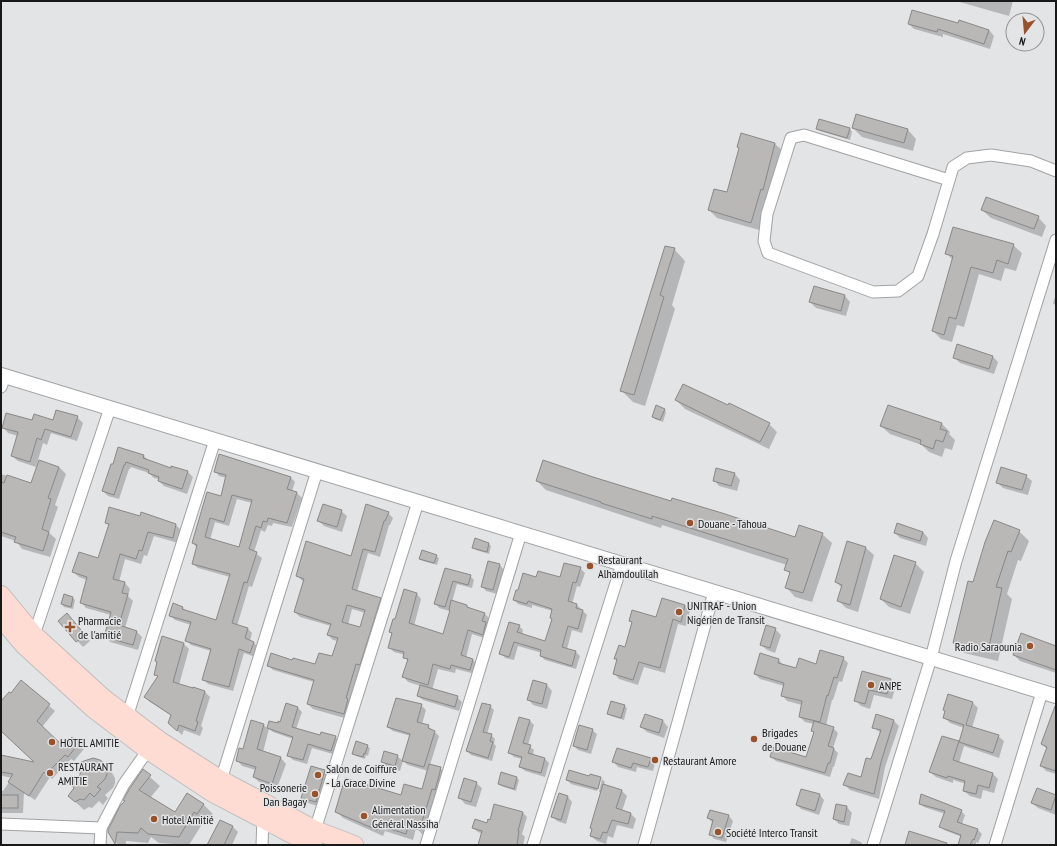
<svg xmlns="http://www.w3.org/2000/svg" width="1057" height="846" font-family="'PT Sans Narrow',sans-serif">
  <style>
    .shadow { fill: #0003; fill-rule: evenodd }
    .building { fill: #bab8b7; stroke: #8a8887; fill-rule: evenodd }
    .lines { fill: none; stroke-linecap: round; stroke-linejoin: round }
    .minor-casing { stroke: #a1a2a3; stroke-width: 13 }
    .tertiary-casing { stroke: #a1a2a3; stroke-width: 16 }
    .primary-casing { stroke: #bebebf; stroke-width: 20 }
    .minor { stroke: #fff; stroke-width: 11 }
    .tertiary { stroke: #fff; stroke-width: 14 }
    .primary { stroke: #fedcd3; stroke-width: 18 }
    .poi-dot { fill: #99522a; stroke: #e3e4e6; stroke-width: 1.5 }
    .labels { text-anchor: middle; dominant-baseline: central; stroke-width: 3; stroke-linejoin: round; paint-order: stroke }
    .poi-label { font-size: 12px; fill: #181819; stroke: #e3e4e6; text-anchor: start }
  </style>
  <rect width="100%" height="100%" fill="#e3e4e6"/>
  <g class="shadow">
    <polygon points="956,1 1013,1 1009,16"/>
    <polygon points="909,24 958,24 989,30 994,36 990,49 943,34 943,37 914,29"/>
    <polygon points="820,120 850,129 852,132 850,140 820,131 817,128"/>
    <polygon points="853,128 908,130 916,139 913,151 862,137"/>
    <polygon points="775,144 783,151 759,230 717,218 709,210 728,193 740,149 738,147"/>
    <polygon points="982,210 1038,217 1046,226 1042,237 991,218"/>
    <polygon points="1013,245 1022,253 1016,271 1005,268 1001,281 979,274 964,327 957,325 952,342 941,339 933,331 953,260 946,253"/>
    <polygon points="674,249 685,261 672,305 675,309 645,406 633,402 621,390"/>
    <polygon points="1056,294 1056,306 1053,303"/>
    <polygon points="845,296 850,302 846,316 816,308 810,302"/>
    <polygon points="992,356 998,362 994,374 960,363 954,357"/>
    <polygon points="676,400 769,424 777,432 769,449 685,409"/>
    <polygon points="664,409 666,412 663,422 655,419 653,417"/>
    <polygon points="77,417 83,423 77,441 51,433 47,445 43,443 36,467 18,461 12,456 18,436 8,433 3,427 32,421 54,421"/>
    <polygon points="942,424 950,432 949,434 955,440 952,450 945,448 942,457 929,452 922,445 890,434 881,426"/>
    <polygon points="143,455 149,461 171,469 172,467 188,472 193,477 187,494 164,486 159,481 159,479 154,478 149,473 131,467 130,469 129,469 119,499 108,496 103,491 112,465"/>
    <polygon points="59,467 66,474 55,505 58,507 49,533 56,539 50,557 22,549 16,541 1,536 1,474 32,484"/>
    <polygon points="717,469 735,474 740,480 737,491 719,486 714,480"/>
    <path d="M 215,471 L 290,477 L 295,482 L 292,491 L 297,493 L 302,498 L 292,527 L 273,523 L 272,526 L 268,525 L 265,532 L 261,530 L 254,552 L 262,558 L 252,587 L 249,586 L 237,626 L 248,629 L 252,633 L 250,641 L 254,643 L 259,648 L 255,657 L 244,653 L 233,691 L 208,684 L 203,679 L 211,651 L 191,645 L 186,640 L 191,625 L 175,620 L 170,615 L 182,607 L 187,612 L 217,621 L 230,577 L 198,568 L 193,564 L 197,548 L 193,543 L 221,497 L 227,478 L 219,476 ZM 237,499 L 252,503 L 239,548 L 210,540 L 215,522 L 229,526 Z"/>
    <polygon points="1026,476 1032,481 1028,495 1003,488 997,482"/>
    <polygon points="537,481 672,502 796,539 822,534 832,543 812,602 795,597 786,587 790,574 786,569 787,565 662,525 661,528 546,490"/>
    <polygon points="341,511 347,516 342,532 324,526 319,521"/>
    <path d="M 388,513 L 393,518 L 390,525 L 389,525 L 380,557 L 368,553 L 357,592 L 380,598 L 385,603 L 348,719 L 313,709 L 308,704 L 314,682 L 273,670 L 268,665 L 293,661 L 316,666 L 333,658 L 338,641 L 333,640 L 328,635 L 331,626 L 300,617 L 295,612 L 304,582 L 297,576 L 352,557 ZM 352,609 L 365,613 L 361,629 L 348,625 Z"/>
    <polygon points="142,514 176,525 181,530 178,543 154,536 147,556 144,555 141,564 125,559 119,582 125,583 130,589 128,596 133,601 125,628 137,632 142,637 138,650 110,642 105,636 111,615 86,608 81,602 87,580 79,577 73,572 98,560 109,526 106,522 140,517"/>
    <polygon points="1019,531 1029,541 1021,561 1018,560 1007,594 1012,599 998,661 964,653 954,643 973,583"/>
    <polygon points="923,532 928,538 926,546 900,538 895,533"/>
    <polygon points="847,542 866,548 874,555 858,612 846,608 838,600 842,588 836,582"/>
    <polygon points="489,544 491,546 489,554 476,550 474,548"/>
    <polygon points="436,556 439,558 437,565 423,561 420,559"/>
    <polygon points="489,562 500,565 504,570 497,594 486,591 482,586"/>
    <polygon points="915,563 924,572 910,614 889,607 881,599"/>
    <polygon points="580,568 585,573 580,587 577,586 572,604 577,605 587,615 582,633 572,630 567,649 576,652 580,656 576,669 545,660 541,656 542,653 518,646 514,660 505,658 501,653 519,626 523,630 522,635 546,642 553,620 553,611 532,605 532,608 518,604 514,600 519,591 537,579 561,578"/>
    <polygon points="446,569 470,576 474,580 472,588 457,584 452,602 467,606 470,609 484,613 489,618 487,624 491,628 487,639 472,634 466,658 473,660 478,665 475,674 456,669 455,673 438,669 432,690 457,697 462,702 459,711 423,700 418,696 421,686 408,682 404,677 408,661 404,657 405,655 394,652 389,647 393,635 390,632 396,620 417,594 421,599 414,626 444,635 451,611 449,609 449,611 439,608 436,604"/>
    <polygon points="64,595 73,598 75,600 73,609 64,607 62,604"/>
    <polygon points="662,599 685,606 690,611 686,626 678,624 665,673 644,667 638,685 619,679 614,673 618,661 615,658 626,648 633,624 630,621 657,618"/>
    <polygon points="72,620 90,641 83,647 59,621"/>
    <polygon points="775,629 781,635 775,653 767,650 761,645"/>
    <polygon points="184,644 189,649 179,685 205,692 210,697 201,726 203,728 200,736 184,730 182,735 169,723 172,716 150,702 145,697 158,677 155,674"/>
    <polygon points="1056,646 1056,673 1020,661 1014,655"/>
    <polygon points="843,658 848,663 842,682 839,681 833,700 832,700 826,726 833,728 838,733 833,748 838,753 834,767 833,767 830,777 776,761 771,757 806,759 814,733 812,731 814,724 805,722 800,717 802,705 787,701 782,695 784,686 760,679 755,674 779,660 784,666 797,669"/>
    <polygon points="863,672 890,680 896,685 892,699 874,695 870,709 861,706 855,700"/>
    <polygon points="533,681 547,685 552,691 547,709 533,705 528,699"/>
    <polygon points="21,682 55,711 42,727 64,748 78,744 84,749 74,761 71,759 52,779 50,777 35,800 24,793 23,813 1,813 1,791 3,791 12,778 3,776 1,774 1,756 37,764 1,730 1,703 11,694"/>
    <polygon points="972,702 978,708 972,728 998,736 1004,741 999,758 964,746 959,763 993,774 998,779 994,793 983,790 981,799 970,796 964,791 966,784 953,780 953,783 936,777 930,772 958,742 959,743 964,730 965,730 973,704 971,704 964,728 950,723 945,718"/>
    <polygon points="421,705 426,710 422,724 428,726 439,736 430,765 440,768 447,775 424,836 416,828 413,840 385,831 383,836 343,818 336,811 422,790 428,771 408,765 403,761 411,736 393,731 388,727"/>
    <polygon points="490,706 494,710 487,734 491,735 495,739 494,744 496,746 492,761 471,755 467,751"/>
    <polygon points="624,706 627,708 624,720 611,716 608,713"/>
    <polygon points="298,708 302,712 296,729 321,736 335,737 340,741 336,755 312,748 307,764 293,760 288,755 293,739 273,732 269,729 263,752 281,758 286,764 277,788 259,782 254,777 256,770 242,766 237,760 264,725 268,729 270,722 279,724 281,723"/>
    <polygon points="645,715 663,721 668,727 664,738 647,732 641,727"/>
    <polygon points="876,715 894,721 899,726 885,767 879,799 850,790 845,785 862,779 871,760 881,733 874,728"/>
    <polygon points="530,721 534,725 528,745 534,750 533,755 545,759 549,763 545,777 525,771 520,767 522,759 514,757 509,752"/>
    <polygon points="1056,725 1056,774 1046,771 1041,765 1047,749 1042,744"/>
    <polygon points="592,730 597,734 591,754 578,750 574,746"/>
    <polygon points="367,746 370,748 368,756 366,755 365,759 356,756 354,754"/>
    <polygon points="397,756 403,761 400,771 387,767 382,762"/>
    <polygon points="650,759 655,763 653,771 637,767 636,772 618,767 614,762"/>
    <polygon points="104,764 112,773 115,778 115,783 113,788 105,795 108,798 103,805 99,801 92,808 89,807 84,810 69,796 76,788 81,776"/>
    <polygon points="311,767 325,771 330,777 321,807 308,803 302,797"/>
    <polygon points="143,771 160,786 150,798 175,813 203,804 213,814 208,823 204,821 189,845 159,843 151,837 148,843 126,841 126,845 118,845 109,832"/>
    <polygon points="591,775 601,778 605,782 604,785 622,791 627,796 622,811 631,814 636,819 633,829 617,825 613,838 608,836 606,844 597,841 591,836 602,793 599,792 602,779 600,779 597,791 571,784 567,780 590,778"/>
    <polygon points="517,778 519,780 516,791 501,786 499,784"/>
    <polygon points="476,783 482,788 476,807 465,804 460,798"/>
    <polygon points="1037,789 1056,796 1056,815 1038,808 1032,803"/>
    <polygon points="801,790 820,795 824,800 819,815 801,809 797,805"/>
    <polygon points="568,797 572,802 566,824 557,821 552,816"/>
    <polygon points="920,804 961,811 965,815 962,824 978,830 982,834 978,843 976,842 976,845 959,845 962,837 944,830 940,826 945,814 924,807"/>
    <polygon points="495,805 523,813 527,817 522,834 525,837 523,845 479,845 483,834 478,832 473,828 487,824 490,821"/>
    <polygon points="837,805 847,807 852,813 849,826 839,824 834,819"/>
    <polygon points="710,811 729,816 733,821 726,842 714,839 710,834 712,822 708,818"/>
    <polygon points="220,821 233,827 238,832 232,845 209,845"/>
    <polygon points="852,838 861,842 863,845 849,845"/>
  </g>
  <g class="building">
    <polygon points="912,10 958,23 959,20 989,30 984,44 938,29 937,32 908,24"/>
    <polygon points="856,114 908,129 904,143 852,128"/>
    <polygon points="819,119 850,128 847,138 816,129"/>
    <polygon points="741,133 775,143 763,190 761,189 751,223 708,210 714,189 727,192 739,148 737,147"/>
    <polygon points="986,197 1039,216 1034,229 981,210"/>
    <polygon points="953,227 1014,244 1008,264 997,260 993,273 971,267 956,319 949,317 944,335 932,331 953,256 945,254"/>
    <polygon points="665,246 675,248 660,295 664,297 634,395 620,391"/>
    <polygon points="814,286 845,295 841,311 809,302"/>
    <polygon points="957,344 993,356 989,369 953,358"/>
    <polygon points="683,384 728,405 729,403 770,423 760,442 675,400"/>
    <polygon points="656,405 665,409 660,420 652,417"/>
    <polygon points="888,405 942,423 940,429 947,431 943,442 936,440 933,449 920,444 921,440 880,426"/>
    <polygon points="56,410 78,416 71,437 45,429 41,440 37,438 30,462 11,456 18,432 2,428 6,413 32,420 34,414 53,420"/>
    <polygon points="118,447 144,455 143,458 171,468 171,466 188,471 182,489 158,481 159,477 148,473 149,470 126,462 125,465 124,465 114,495 102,491 111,464 113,464"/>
    <path d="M 219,454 L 291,477 L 287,489 L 297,492 L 287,523 L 268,518 L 267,522 L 263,521 L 261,528 L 256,526 L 249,549 L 257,552 L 247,583 L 244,582 L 232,623 L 248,628 L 245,638 L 254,642 L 250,653 L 239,649 L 229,687 L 202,680 L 211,649 L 185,641 L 191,622 L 169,616 L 173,603 L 183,607 L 182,609 L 216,620 L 230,574 L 192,564 L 197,545 L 192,543 L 207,492 L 221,496 L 226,475 L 214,472 ZM 232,495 L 252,500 L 239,547 L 205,537 L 210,518 L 224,522 Z"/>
    <polygon points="39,460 59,467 48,498 51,499 42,529 49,532 43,551 14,542 16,537 1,532 1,482 4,483 7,475 31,483"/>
    <polygon points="543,460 593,477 671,501 672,498 722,513 795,537 799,525 823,533 803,593 785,588 790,572 784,570 788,559 652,516 652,519 601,503 601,502 536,481"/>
    <polygon points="1001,467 1027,475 1022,490 996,483"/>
    <polygon points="716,468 735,473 731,486 713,481"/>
    <polygon points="323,504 342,510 337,527 317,521"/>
    <path d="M 366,504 L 389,512 L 385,521 L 384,521 L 375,552 L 363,549 L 352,589 L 381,598 L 360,665 L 356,664 L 346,698 L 348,699 L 344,714 L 307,704 L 314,680 L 267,666 L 271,653 L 292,660 L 293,658 L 315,664 L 319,653 L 332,656 L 338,638 L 327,635 L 331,624 L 294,612 L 304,579 L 296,576 L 306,541 L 351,556 ZM 347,605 L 365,610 L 360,627 L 342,622 Z"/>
    <polygon points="109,507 140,516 141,512 176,524 173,538 148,532 142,551 139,550 136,559 120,554 113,579 125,582 122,593 128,594 119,625 137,631 133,645 104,637 111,612 80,603 87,577 72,572 79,552 98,558 109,524 105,523"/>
    <polygon points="994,520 1020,530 1011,552 1008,551 996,587 1002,588 988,651 953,643 968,581 973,582 985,542"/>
    <polygon points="897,523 923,532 920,541 894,533"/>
    <polygon points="475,538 489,543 487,552 472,548"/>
    <polygon points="847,541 866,547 850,605 837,601 842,585 835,582"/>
    <polygon points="422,550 437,555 434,563 419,559"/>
    <polygon points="894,555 916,562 901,607 880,599"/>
    <polygon points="488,561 500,564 493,590 481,587"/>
    <polygon points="564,563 581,567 576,583 573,582 568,601 577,604 576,608 583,610 578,629 568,626 562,647 576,651 572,666 540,656 541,650 514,642 509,657 499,654 509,622 520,625 517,632 545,641 552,619 550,618 552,609 528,601 527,604 513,600 516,590 518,590 523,573 536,577 538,571 560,577"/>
    <polygon points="445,568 471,575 468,585 453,581 445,607 434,604"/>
    <polygon points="404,589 417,593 409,623 443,634 450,610 449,610 451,600 467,605 467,607 485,613 482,621 486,622 483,635 468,630 461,655 473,659 470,670 451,665 450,669 433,664 428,685 402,677 408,659 403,658 404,652 388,648 392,633 389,632 393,619 395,619"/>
    <polygon points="64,594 73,597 71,607 61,604"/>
    <polygon points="662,598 685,605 681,622 673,619 660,668 639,662 633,680 613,674 617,659 614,659 619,645 625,647 632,622 629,621 632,610 656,617"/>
    <polygon points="67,613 85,635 76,642 58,621"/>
    <polygon points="766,625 776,628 770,648 760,645"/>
    <polygon points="1021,633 1056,646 1056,670 1013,655"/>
    <polygon points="162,636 184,643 173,682 193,688 193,687 205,691 196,721 198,722 195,731 179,725 177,731 168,723 171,715 144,697 158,676 154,675 157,662 155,661"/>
    <polygon points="820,650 844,657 837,678 834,677 828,696 827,695 820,722 799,717 802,701 781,696 784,683 754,674 760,653 779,659 778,663 796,668 799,658 816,664"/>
    <polygon points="862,671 891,679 887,694 869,690 865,704 854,701"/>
    <polygon points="21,680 50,704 37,721 64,747 72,737 79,743 68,757 65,755 46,774 44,772 29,796 8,782 13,774 1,772 1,755 34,762 1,731 1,701 9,692 11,693"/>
    <polygon points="533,680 547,684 542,704 527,700"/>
    <polygon points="420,685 458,696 455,707 417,696"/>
    <polygon points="948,694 973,702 966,725 999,735 993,753 959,742 964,725 943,718 945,711 943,710"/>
    <polygon points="396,698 422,704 417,722 429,725 428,728 435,731 424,767 402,761 410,734 387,727"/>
    <polygon points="611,701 625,705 621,718 607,714"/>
    <polygon points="286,703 298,707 292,727 320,735 321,732 336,736 331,751 308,744 303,760 287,756 293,737 267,728 269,721 278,723 278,721 280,722"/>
    <polygon points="482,703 491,705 483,732 492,734 490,741 493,742 488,758 466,751"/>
    <polygon points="1055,706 1056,706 1056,771 1040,766 1047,747 1041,744"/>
    <polygon points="645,714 663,720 659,733 640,727"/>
    <polygon points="876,714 894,720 881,762 874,794 843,785 848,773 861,777 866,758 871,759 881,730 872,728"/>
    <polygon points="519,717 530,720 523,743 531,745 528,753 545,758 541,773 519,767 522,757 508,753"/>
    <polygon points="251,720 264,724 257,749 281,757 272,784 253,777 256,767 236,761 239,748 243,749"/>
    <polygon points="814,721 834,727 828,746 834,748 830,763 828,763 825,773 770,757 773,747 806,757 814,732 811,731"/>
    <polygon points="579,725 593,729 587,750 573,746"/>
    <polygon points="942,736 959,741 953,760 993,773 989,788 978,785 976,794 963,791 965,781 948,776 947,778 929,772"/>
    <polygon points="356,741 368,745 365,754 364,753 363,757 352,754"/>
    <polygon points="617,748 651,758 648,767 633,763 631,768 612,762"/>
    <polygon points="384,751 398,755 395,766 381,762"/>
    <polygon points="93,758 100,760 104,763 107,768 107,774 105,779 97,787 101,789 94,797 90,793 84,800 80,799 75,802 68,796 74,788 71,784 80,775 81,762"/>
    <polygon points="429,764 441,767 439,776 435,790 432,789 421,825 417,830 410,821 406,834 378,825 377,830 335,812 345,778 401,795 404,784 422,789"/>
    <polygon points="311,766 325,770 316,802 301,798"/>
    <polygon points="143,769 151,775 139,790 175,812 187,793 204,804 197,814 194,812 179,837 148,834 141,828 138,833 117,832 115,844 108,832 108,830 120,806 125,801 123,800 130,788"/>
    <polygon points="569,770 589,776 590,774 601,777 598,789 566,780"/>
    <polygon points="501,772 517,777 514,789 498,784"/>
    <polygon points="464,778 477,782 471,802 458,798"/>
    <polygon points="603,784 622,790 616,808 631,813 628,824 612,820 607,833 603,832 600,839 590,836 592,829 590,828"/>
    <polygon points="1037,788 1056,795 1051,810 1031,803"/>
    <polygon points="801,789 820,794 815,811 796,805"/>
    <polygon points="559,793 568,796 561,820 551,817"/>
    <polygon points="921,794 962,810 957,822 978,829 974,840 973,839 970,845 958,845 961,835 939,827 945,811 919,804"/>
    <rect x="1" y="795" width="17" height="13"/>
    <polygon points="494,804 523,812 518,831 519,831 517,845 478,845 482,831 472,828 475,819 487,823 488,819 490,820"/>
    <polygon points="836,804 847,806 844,822 833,819"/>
    <polygon points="710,810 729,815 722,838 709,835 713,820 707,818"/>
    <polygon points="220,820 233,826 224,845 207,845"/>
    <polygon points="909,831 947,843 946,845 905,845"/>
  </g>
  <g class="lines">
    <defs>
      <g id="minor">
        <polyline points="949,180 804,135 791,138 767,214 764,241 768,253 873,292 898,291 918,276 933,234 953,167 967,158 991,155 1031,161 1056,171"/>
        <polyline points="1,387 5,376"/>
        <polyline points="34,635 110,408"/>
        <polyline points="127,717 215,440"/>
        <polyline points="221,780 317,471"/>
        <polyline points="1,824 101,828"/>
        <polyline points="315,830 418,502"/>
        <polyline points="100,845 101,828 124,784 148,750"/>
        <polyline points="262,845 263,818"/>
        <polyline points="426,845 521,533"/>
        <polyline points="533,845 622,564"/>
        <polyline points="644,845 714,592"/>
        <polyline points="873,845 931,658 956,561 1056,240"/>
        <polyline points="995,845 1042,692"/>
      </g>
      <polyline id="tertiary" points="1,375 1056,696"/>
      <g id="primary">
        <polyline points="1,595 34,635 103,698 160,741 221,780 315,830 354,845"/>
        <polyline points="1,618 24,645 94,709 148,750 213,793 313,845"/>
      </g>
    </defs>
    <use href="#minor" class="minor-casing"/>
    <use href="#tertiary" class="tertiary-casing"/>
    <use href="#primary" class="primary-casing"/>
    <use href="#minor" class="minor"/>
    <use href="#tertiary" class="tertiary"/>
    <use href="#primary" class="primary"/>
  </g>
  <g class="poi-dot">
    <circle cx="690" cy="523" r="4"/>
    <circle cx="590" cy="566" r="4"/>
    <circle cx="679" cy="612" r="4"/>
    <path d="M68 621h4v4h4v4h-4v4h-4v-4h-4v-4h4z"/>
    <circle cx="1030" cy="646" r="4"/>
    <circle cx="871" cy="685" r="4"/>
    <circle cx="754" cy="739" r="4"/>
    <circle cx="52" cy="742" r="4"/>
    <circle cx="655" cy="760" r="4"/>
    <circle cx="50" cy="773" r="4"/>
    <circle cx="318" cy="775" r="4"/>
    <circle cx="315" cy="794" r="4"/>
    <circle cx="364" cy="816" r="4"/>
    <circle cx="154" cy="819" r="4"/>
    <circle cx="718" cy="832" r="4"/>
  </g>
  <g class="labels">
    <g class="poi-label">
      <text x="698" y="523">Douane - Tahoua</text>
      <text x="598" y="559">Restaurant<tspan x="598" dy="14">Alhamdoulilah</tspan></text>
      <text x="687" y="605">UNITRAF - Union<tspan x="687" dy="14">Nigérien de Transit</tspan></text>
      <text x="78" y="620">Pharmacie<tspan x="78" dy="14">de l'amitié</tspan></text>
      <text x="1022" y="646" text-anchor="end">Radio Saraounia</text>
      <text x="879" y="685">ANPE</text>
      <text x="762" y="732">Brigades<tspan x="762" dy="14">de Douane</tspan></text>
      <text x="60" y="742">HOTEL AMITIE</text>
      <text x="663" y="760">Restaurant Amore</text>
      <text x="58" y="766">RESTAURANT<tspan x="58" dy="14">AMITIE</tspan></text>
      <text x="326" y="768">Salon de Coiffure<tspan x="326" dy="14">- La Grace Divine</tspan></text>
      <text x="307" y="787" text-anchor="end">Poissonerie<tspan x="307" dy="14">Dan Bagay</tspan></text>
      <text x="372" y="809">Alimentation<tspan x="372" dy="14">Général Nassiha</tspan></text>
      <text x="162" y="819">Hotel Amitié</text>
      <text x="726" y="832">Société Interco Transit</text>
    </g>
  </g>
  <rect width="1057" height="846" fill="none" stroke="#181819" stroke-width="4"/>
  <g transform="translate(1025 32) rotate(196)"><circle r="19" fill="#e3e4e6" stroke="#929294"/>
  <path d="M0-3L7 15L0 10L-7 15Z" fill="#99522a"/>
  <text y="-6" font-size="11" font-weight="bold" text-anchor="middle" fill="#181819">N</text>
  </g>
</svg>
